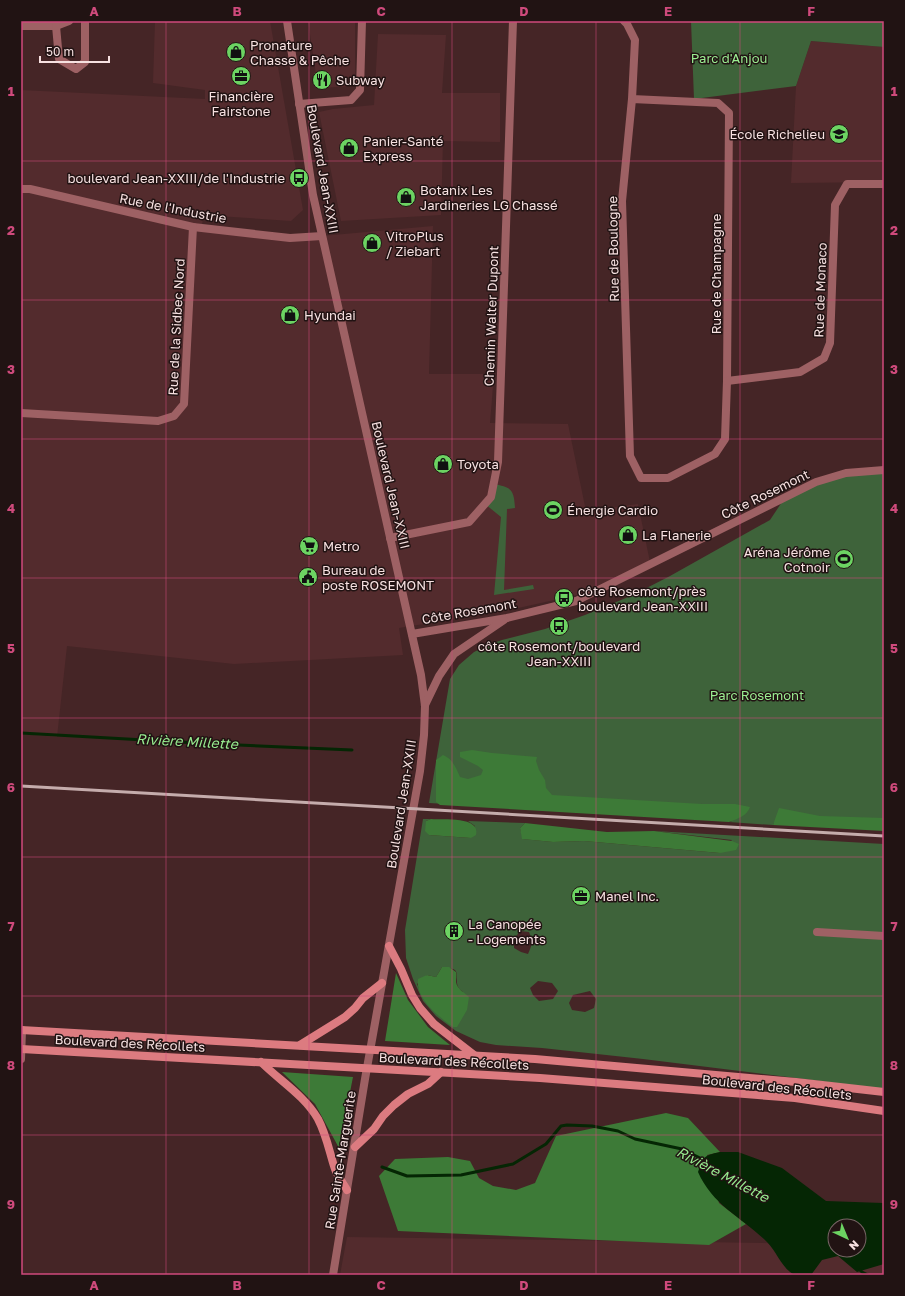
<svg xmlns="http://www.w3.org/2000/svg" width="905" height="1296" font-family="'Golos Text',sans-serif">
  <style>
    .built { fill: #532b2d }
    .green { fill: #3e633a; fill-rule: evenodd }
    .forest { fill: #3d7a37 }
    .water { fill: #052604; fill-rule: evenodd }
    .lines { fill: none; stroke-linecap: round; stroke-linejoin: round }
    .stream { stroke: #052604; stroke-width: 3 }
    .minor { stroke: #9e6164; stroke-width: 8 }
    .tertiary { stroke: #9e6164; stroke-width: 8 }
    .secondary { stroke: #dc7b80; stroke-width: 8 }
    .rail { stroke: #c5acac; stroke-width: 3 }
    .grid { fill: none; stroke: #cf4a7c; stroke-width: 1; stroke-opacity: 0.55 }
    .labels { text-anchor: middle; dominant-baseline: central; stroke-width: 3; stroke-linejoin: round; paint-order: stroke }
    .poi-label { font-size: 13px; fill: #f7e1e1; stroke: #211313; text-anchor: start }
    .park-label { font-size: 13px; fill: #9bee92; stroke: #211313 }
    .street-label { font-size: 13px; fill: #f7e1e1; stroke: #211313 }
    .water-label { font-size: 14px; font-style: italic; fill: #97eb8f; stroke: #211313 }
    .neatline { fill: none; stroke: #cf4a7c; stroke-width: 1.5 }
    .grid-label { font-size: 13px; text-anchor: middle; font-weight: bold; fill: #cf4a7c }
  </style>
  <rect width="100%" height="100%" fill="#452526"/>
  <g class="built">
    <polygon points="155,21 270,21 303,210 291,221 203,215 202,229 322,236 433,226 429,374 494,374 490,423 568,424 586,511 638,504 650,562 577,595 505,611 399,628 403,655 234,664 67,646 57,737 21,734 21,90 205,99 205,90 153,83"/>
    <polygon points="308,21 355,21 355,86 318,88"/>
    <polygon points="378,34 446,35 442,93 500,93 500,142 443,141 441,215 341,221 319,112 333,109 374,105"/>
    <polygon points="811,41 884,47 884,182 791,183 796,86"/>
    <polygon points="347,1237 835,1244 835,1250 859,1250 884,1245 884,1275 340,1275"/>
  </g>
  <g class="green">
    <polygon points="691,21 884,21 884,47 811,41 796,86 694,99"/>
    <polygon points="884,469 884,829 774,823 773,825 729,822 732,821 429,803 450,679 459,665 474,652 488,645 502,640 545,629 585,615 633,595 670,576 770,520 784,499 815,484 846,475"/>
    <path d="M 493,484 C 512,487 514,490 515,508 L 507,509 L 504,590 L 533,585 L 534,589 L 494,595 L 501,517 L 485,504 Z"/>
    <path d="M 423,819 L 431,819 L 426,821 L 429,835 L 471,838 L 475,826 L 468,821 L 525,823 L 520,828 L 523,839 L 553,842 L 584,841 L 720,853 L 732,840 L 654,831 L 884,844 L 884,1089 L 643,1059 L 542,1048 L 496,1045 L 480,1042 L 456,1031 L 436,1016 L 423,1001 L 413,979 L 406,958 L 405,930 ZM 520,931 L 529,932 C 533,942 532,945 528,954 L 521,952 L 514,948 L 514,939 ZM 442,967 C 445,968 450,968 453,969 C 462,973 451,984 463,992 L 426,1001 L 421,993 L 417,984 L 427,975 L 436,977 ZM 538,981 L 552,983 L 558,991 L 553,999 L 539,1001 L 533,995 L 530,988 ZM 590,991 L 596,999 L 594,1008 L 585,1012 L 572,1010 L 569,1003 L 573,995 Z"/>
  </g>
  <g class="forest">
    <path d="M 472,750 L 492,753 L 537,757 L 536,761 L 539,770 L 545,780 L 546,788 L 552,795 L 702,804 L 735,804 L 750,807 C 747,816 737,819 729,822 L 440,805 L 436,802 L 436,760 L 443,755 C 453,759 456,768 460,777 L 468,779 L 481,775 L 483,770 L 478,766 L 460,757 L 460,752 Z"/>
    <polygon points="779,808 820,816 884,818 884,831 773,825"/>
    <path d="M 431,819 C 443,820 481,816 476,835 L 471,838 L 429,835 L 425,831 L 426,821 Z"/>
    <polygon points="525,823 607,832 654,831 732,841 739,844 736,850 720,853 584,841 553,842 522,839 520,828"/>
    <path d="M 442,967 L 449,967 L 456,972 C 457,976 456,978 456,982 C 457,989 465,993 469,997 L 467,1010 L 457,1027 L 453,1027 C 439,1017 415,998 418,979 L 427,975 L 436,977 Z"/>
    <polygon points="396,973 408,1000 428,1027 450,1045 385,1041"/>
    <polygon points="282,1072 353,1077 339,1148 315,1104"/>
    <polygon points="666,1113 688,1118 720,1152 707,1155 719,1203 746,1224 709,1245 398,1231 379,1176 395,1159 448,1157 470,1161 479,1178 493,1186 516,1190 535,1183 556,1136"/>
  </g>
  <path class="water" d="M 720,1152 L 738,1152 L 782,1168 L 826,1201 L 883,1203 L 884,1264 L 857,1272 L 838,1256 L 822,1260 L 811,1275 C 806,1275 799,1276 795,1275 C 782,1269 777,1252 767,1242 C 742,1217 713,1206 698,1172 C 704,1156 703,1156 720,1152 ZM 835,1226 L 859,1226 L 859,1250 L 835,1250 Z"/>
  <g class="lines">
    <g class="stream">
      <polyline points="21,733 215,744 352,750"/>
      <polyline points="382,1167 407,1176 461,1175 513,1164 546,1144 561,1126 567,1125 592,1126 618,1131 635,1139 682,1149 706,1161"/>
      <polyline points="860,1270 862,1272 868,1275"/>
    </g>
    <g class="minor">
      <polyline points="624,21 627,24 635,40 632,99 622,201 630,456 641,478 668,478 715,454 725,439 727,381 729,113 718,103 632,99"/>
      <polyline points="21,26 56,26 69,21"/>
      <polyline points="56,26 59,59 76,69 85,62 85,21"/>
      <polyline points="299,104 351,100 360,90 362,21"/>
      <polyline points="21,189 30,189 193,227 290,238 322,236"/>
      <polyline points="727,381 800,372 824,358 830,343 835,205 847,184 884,184"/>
      <polyline points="21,413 158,421 174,416 184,404 193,227"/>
      <polyline points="390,538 469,522 491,497 498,462 513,21"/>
      <polyline points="817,932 884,936"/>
      <polyline points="21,1059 22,1030"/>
    </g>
    <g class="tertiary">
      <polyline points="287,21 313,195 421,675 425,706 424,735 420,771 365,1079 333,1275"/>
      <polyline points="412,634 507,618 576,601 816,482 846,473 884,470"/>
      <polyline points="425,705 439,676 454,654 504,620"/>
    </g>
    <g class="secondary">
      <polyline points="389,946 401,969 412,995 420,1008 434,1024 474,1055"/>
      <polyline points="21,1030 535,1059 796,1082 884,1092"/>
      <polyline points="300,1045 345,1017 355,1008 363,998 382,983"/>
      <polyline points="21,1049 540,1078 795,1098 884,1111"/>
      <path d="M 261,1062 C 280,1081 304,1095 318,1119 C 326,1134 329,1150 334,1166 C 336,1174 343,1183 347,1190"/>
      <polyline points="355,1147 374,1129 383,1116 394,1105 408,1094 428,1084 441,1072"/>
    </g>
    <polyline class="rail" points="21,786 884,836"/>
  </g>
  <path class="grid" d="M 166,21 L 166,1275M 309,21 L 309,1275M 452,21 L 452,1275M 596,21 L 596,1275M 740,21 L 740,1275M 21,161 L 884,161M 21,300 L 884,300M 21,439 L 884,439M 21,578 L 884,578M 21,718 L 884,718M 21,857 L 884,857M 21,996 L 884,996M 21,1135 L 884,1135"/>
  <defs>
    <symbol id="shop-disc" viewBox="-11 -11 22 22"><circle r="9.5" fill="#6cd362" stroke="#211313"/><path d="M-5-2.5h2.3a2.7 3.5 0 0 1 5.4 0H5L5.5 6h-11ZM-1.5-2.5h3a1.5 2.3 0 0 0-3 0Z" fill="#111"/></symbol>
    <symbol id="office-disc" viewBox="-11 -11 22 22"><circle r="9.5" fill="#6cd362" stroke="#211313"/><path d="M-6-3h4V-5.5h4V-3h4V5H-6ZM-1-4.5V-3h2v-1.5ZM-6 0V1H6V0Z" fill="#111"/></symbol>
    <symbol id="restaurant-disc" viewBox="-11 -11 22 22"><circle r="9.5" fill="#6cd362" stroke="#211313"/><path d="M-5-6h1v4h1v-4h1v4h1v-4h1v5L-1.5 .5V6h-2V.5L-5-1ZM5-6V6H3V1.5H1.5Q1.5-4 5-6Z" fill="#111"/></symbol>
    <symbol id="school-disc" viewBox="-11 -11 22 22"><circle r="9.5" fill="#6cd362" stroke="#211313"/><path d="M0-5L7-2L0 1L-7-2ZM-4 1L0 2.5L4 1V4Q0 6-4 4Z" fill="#111"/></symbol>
    <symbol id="bus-disc" viewBox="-11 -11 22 22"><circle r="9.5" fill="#6cd362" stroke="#211313"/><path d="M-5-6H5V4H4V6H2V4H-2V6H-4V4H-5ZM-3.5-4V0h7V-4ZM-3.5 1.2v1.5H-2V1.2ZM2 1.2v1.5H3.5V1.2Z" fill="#111"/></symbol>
    <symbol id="stadium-disc" viewBox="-11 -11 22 22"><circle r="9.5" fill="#6cd362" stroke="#211313"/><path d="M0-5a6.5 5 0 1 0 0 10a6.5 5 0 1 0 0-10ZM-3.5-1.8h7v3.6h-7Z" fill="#111"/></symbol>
    <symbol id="supermarket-disc" viewBox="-11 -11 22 22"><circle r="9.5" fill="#6cd362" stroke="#211313"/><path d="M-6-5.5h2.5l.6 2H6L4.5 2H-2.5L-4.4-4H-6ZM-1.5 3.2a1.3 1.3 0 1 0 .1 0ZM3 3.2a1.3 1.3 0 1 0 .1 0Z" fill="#111"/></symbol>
    <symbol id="civic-disc" viewBox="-11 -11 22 22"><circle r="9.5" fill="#6cd362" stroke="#211313"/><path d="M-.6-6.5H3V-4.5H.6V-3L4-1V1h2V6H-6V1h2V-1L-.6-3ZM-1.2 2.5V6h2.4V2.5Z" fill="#111"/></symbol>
    <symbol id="building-disc" viewBox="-11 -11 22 22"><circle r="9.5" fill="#6cd362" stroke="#211313"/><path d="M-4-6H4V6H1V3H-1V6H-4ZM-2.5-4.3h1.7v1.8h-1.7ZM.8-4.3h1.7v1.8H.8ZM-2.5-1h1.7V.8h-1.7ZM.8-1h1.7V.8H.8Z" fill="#111"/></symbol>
  </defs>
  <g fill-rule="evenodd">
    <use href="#shop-disc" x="225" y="41" width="22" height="22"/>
    <use href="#office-disc" x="230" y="65" width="22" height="22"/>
    <use href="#restaurant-disc" x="311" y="69" width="22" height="22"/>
    <use href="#school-disc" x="828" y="123" width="22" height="22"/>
    <use href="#shop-disc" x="338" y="137" width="22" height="22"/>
    <use href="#bus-disc" x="288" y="167" width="22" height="22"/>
    <use href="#shop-disc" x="395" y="186" width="22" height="22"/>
    <use href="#shop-disc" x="361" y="232" width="22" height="22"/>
    <use href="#shop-disc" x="279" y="304" width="22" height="22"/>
    <use href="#shop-disc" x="432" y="453" width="22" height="22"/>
    <use href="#stadium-disc" x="542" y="499" width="22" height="22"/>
    <use href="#shop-disc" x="617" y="524" width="22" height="22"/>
    <use href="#supermarket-disc" x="298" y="535" width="22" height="22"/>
    <use href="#stadium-disc" x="833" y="548" width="22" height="22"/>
    <use href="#civic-disc" x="297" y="566" width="22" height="22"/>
    <use href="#bus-disc" x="553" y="587" width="22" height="22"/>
    <use href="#bus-disc" x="548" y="615" width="22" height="22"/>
    <use href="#office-disc" x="570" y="885" width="22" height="22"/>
    <use href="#building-disc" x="443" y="920" width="22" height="22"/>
  </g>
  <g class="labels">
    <g class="poi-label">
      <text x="250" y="45">Pronature<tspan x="250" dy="15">Chasse &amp; Pêche</tspan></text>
      <text x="336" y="80">Subway</text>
      <text x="241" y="96" text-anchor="middle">Financière<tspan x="241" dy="15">Fairstone</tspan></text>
      <text x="825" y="134" text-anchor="end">École Richelieu</text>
      <text x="363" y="141">Panier-Santé<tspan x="363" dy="15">Express</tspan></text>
      <text x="285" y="178" text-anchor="end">boulevard Jean-XXIII/de l'Industrie</text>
      <text x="420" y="190">Botanix Les<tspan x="420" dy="15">Jardineries LG Chassé</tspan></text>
      <text x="386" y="236">VitroPlus<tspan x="386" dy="15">/ Ziebart</tspan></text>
      <text x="304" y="315">Hyundai</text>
      <text x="457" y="464">Toyota</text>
      <text x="567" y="510">Énergie Cardio</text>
      <text x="642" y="535">La Flanerie</text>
      <text x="323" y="546">Metro</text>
      <text x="830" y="552" text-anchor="end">Aréna Jérôme<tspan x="830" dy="15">Cotnoir</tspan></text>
      <text x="322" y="570">Bureau de<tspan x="322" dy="15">poste ROSEMONT</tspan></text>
      <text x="578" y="591">côte Rosemont/près<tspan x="578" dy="15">boulevard Jean-XXIII</tspan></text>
      <text x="559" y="646" text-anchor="middle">côte Rosemont/boulevard<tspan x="559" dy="15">Jean-XXIII</tspan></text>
      <text x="595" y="896">Manel Inc.</text>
      <text x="468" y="924">La Canopée<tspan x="468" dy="15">- Logements</tspan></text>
    </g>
    <g class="park-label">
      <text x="729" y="58">Parc d'Anjou</text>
      <text x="757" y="695">Parc Rosemont</text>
    </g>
    <g class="street-label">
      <text transform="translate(323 169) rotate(80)">Boulevard Jean-XXIII</text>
      <text transform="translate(173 208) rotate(11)">Rue de l'Industrie</text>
      <text transform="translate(613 249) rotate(-91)">Rue de Boulogne</text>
      <text transform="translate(716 274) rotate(-90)">Rue de Champagne</text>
      <text transform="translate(820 290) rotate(-88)">Rue de Monaco</text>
      <text transform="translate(491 316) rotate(-88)">Chemin Walter Dupont</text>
      <text transform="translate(176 327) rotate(-87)">Rue de la Sidbec Nord</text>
      <text transform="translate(391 485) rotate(77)">Boulevard Jean-XXIII</text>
      <text transform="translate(765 494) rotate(-26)">Côte Rosemont</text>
      <text transform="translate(469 611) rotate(-10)">Côte Rosemont</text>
      <text transform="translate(401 804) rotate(-81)">Boulevard Jean-XXIII</text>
      <text transform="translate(130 1043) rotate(3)">Boulevard des Récollets</text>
      <text transform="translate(454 1061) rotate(3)">Boulevard des Récollets</text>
      <text transform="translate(777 1087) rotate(6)">Boulevard des Récollets</text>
      <text transform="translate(340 1160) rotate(-81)">Rue Sainte-Marguerite</text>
    </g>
    <g class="water-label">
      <text transform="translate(187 741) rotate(3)">Rivière Millette</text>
      <text transform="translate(723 1174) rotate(28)">Rivière Millette</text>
    </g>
  </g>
  <rect width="905" height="1296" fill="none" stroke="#211313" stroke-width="44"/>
  <g transform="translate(847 1238) rotate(136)"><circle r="19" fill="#211313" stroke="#776565"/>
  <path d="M0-3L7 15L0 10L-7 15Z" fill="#6cd362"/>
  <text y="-6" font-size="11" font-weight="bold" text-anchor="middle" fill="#f7e1e1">N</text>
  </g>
  <path d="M40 56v6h69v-6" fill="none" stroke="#f7e1e1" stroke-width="2"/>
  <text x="46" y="56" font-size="12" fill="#f7e1e1" stroke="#211313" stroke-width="3" paint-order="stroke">50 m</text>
  <rect x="22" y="22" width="861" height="1252" class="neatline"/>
  <g class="grid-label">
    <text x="94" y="16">A</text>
    <text x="237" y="16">B</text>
    <text x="381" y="16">C</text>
    <text x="524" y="16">D</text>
    <text x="668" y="16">E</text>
    <text x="811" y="16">F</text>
    <text x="11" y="96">1</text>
    <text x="894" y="96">1</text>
    <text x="11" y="235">2</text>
    <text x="894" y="235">2</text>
    <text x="11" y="374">3</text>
    <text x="894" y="374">3</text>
    <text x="11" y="513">4</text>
    <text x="894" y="513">4</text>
    <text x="11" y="653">5</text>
    <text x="894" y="653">5</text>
    <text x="11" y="792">6</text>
    <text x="894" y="792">6</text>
    <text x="11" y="931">7</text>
    <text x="894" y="931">7</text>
    <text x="11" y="1070">8</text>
    <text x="894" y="1070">8</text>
    <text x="11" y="1209">9</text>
    <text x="894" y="1209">9</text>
    <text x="94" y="1290">A</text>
    <text x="237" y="1290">B</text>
    <text x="381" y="1290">C</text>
    <text x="524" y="1290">D</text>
    <text x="668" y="1290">E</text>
    <text x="811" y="1290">F</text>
  </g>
</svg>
